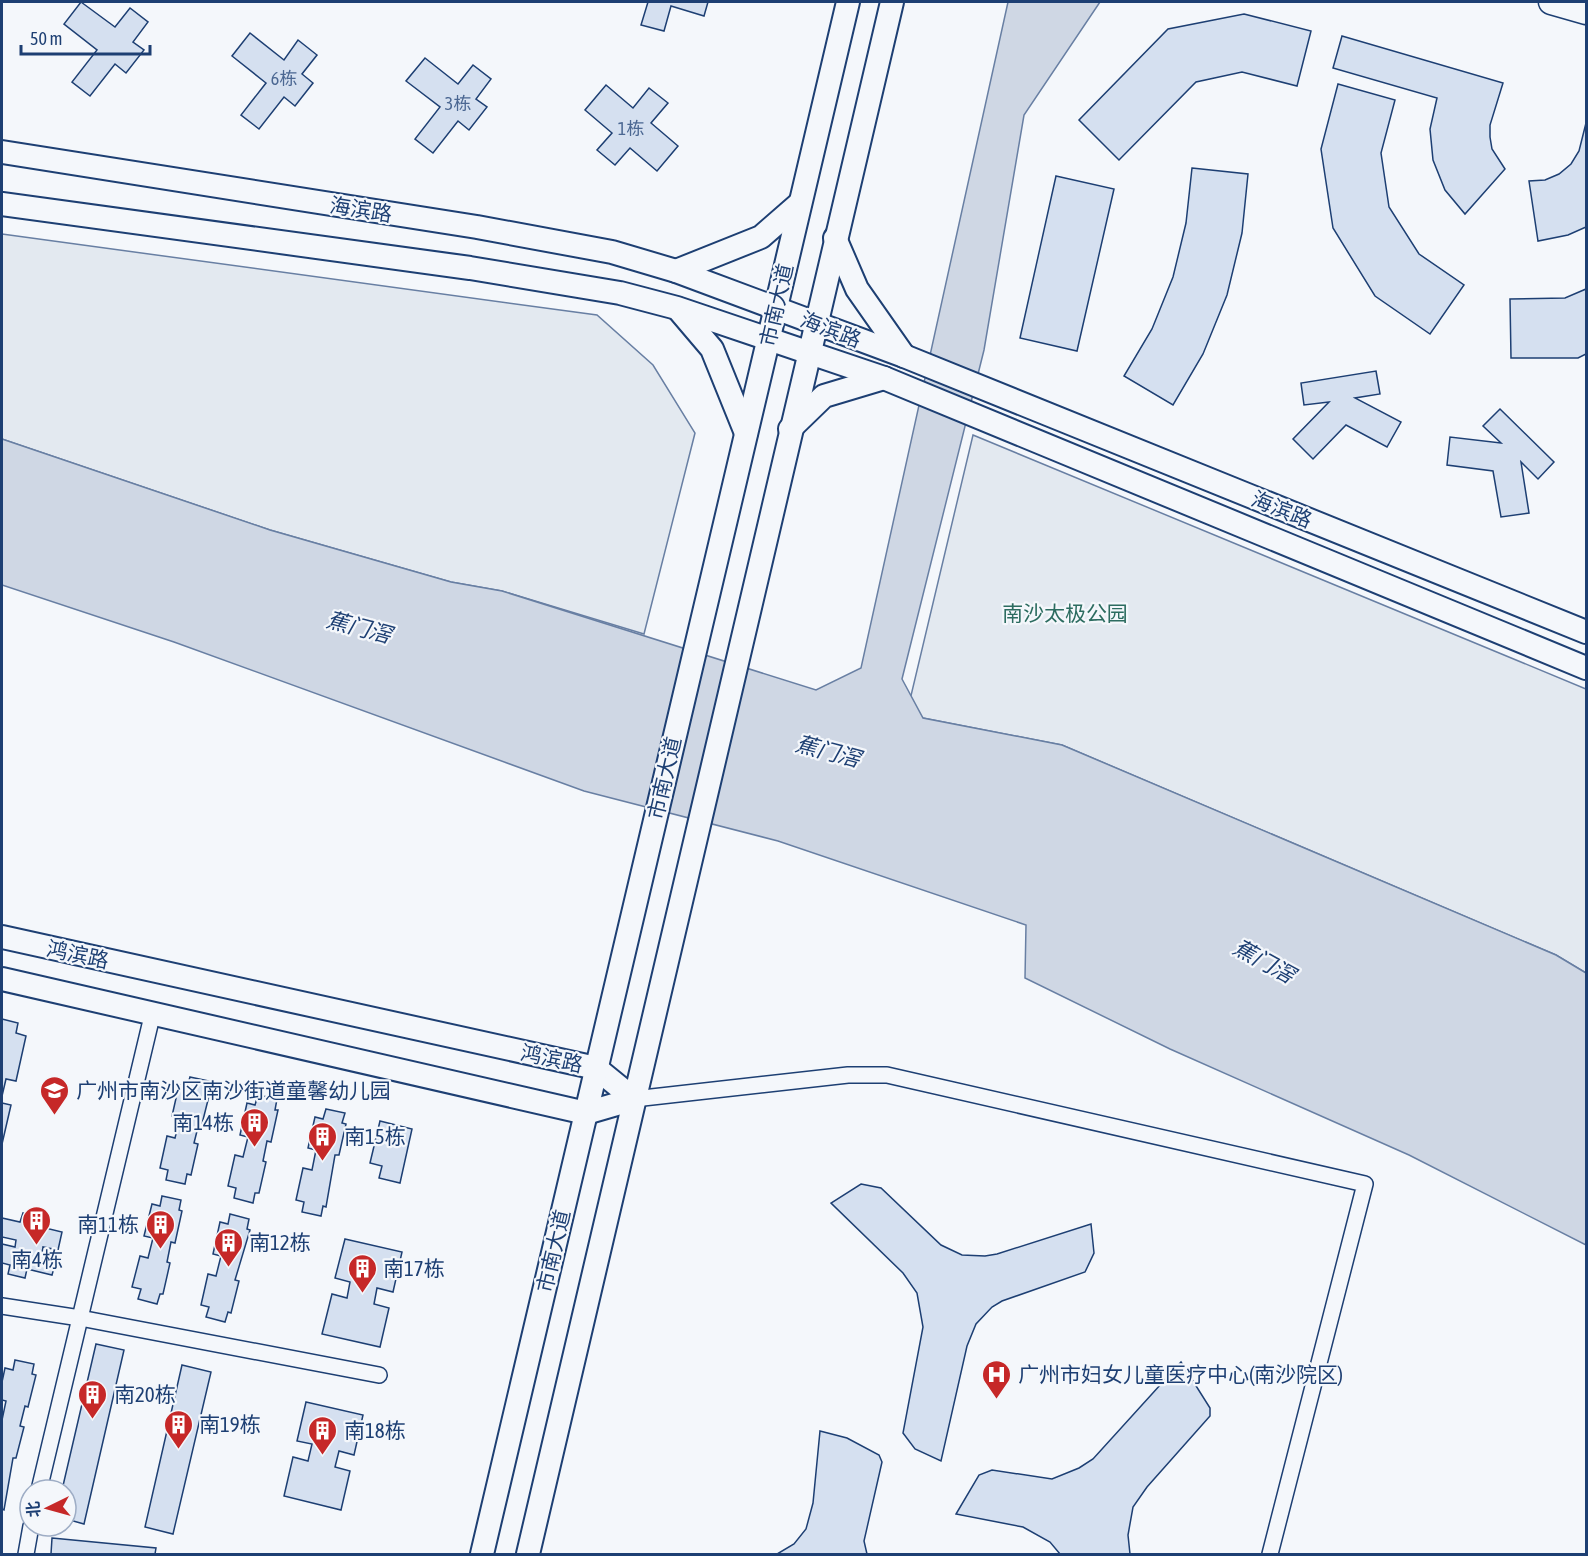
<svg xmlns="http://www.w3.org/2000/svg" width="1588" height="1556" font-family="'Asap Condensed','Noto Sans SC',sans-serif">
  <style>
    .green { fill: #e3e9f0; stroke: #687fa3; stroke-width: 1.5 }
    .water { fill: #cfd7e4; stroke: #687fa3; stroke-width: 1.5 }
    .building { fill: #d5e0f0; stroke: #1d3f73; stroke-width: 1.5 }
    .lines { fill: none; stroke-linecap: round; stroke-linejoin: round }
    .street-casing { stroke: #1d3f73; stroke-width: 18 }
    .secondary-casing { stroke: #1d3f73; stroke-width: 26 }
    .primary-casing { stroke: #1d3f73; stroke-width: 27 }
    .street { stroke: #f4f7fb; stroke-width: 15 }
    .secondary { stroke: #f4f7fb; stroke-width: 22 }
    .primary { stroke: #f4f7fb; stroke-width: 24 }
    .labels { text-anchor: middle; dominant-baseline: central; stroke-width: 4.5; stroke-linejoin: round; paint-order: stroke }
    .number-label { font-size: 18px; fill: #4b6792 }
    .street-label { font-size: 21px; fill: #1d3f73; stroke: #f4f7fb }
    .park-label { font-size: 21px; fill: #2c6c60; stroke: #f4f7fb }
    .poi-label { font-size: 21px; fill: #1d3f73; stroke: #f4f7fb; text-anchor: start }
    .water-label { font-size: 22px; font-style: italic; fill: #1d3f73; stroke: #f4f7fb }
  </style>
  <rect width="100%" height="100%" fill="#f4f7fb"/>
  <g class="green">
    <polygon points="2,234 597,315 653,365 695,433 644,634 502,591 451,582 270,530 2,439"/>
    <polygon points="973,435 1586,689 1586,973 1556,955 1062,745 923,718 909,704"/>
  </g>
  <polygon class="water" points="1008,2 1100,2 1024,115 984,350 902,679 923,718 1062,745 1556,955 1586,973 1586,1245 1409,1155 1170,1049 1025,978 1026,925 778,841 584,791 174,642 2,585 2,439 270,530 451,582 502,591 816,690 861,668"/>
  <g class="building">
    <polygon points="81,2 115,27 130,8 148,22 133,42 144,50 126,73 115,64 90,96 72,82 97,50 64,24"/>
    <polygon points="648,2 708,2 704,16 671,6 664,31 641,25"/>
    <polygon points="1244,14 1311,31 1297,86 1242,72 1196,82 1119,160 1079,120 1168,29"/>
    <polygon points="250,33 284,60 298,40 317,55 302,74 313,83 295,106 284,97 259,129 241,115 266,83 232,56"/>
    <polygon points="1342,36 1503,83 1490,125 1490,137 1492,149 1505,169 1465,214 1445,190 1433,160 1430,129 1437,98 1333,68"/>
    <polygon points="425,58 458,84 473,65 491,79 476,99 487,107 469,130 458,121 433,153 415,139 440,107 406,81"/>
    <polygon points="1338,84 1395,100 1381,153 1389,207 1419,254 1464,285 1430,334 1375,296 1333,228 1321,149"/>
    <polygon points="606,85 633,108 649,88 668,103 651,123 678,146 657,171 630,148 615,165 597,150 612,133 585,110"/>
    <polygon points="1586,123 1586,227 1568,235 1538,241 1529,181 1545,180 1559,174 1571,164 1579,151"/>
    <polygon points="1192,168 1248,174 1242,233 1227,295 1203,354 1173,405 1124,376 1152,329 1173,277 1186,223"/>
    <polygon points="1056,176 1114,189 1077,351 1020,338"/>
    <polygon points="1586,289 1586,354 1578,358 1511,358 1510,299 1565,298"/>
    <polygon points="1376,371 1380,394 1355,398 1401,422 1387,447 1346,425 1313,459 1293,439 1329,402 1304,405 1301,383"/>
    <polygon points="1500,409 1554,462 1538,479 1521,462 1529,513 1501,517 1493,471 1447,465 1450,437 1501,443 1483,426"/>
    <polygon points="2,1019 18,1023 16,1033 26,1036 16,1081 6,1079 2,1096"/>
    <polygon points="190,1077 209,1081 206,1091 210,1092 202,1124 199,1123 194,1143 198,1144 191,1175 187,1174 185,1184 166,1180 168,1170 160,1168 167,1136 175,1138 180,1118 172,1116 179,1085 187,1087"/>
    <polygon points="258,1095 277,1099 275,1110 278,1110 271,1142 267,1141 263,1161 266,1162 259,1193 255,1193 253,1203 234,1198 236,1188 228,1186 235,1155 243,1157 248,1137 240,1135 247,1103 255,1105"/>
    <polygon points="2,1103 11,1105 2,1144"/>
    <polygon points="326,1109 345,1113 342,1123 346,1124 339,1155 335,1155 326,1207 323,1206 321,1216 302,1212 304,1202 296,1200 303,1168 312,1170 316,1150 308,1148 315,1117 323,1119"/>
    <polygon points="380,1121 412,1129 400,1183 379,1178 382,1166 370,1163"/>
    <polygon points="861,1184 881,1188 941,1245 962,1255 985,1256 997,1254 1091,1224 1094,1253 1085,1272 1002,1301 992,1307 976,1324 967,1346 941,1461 915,1449 903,1433 923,1327 917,1293 903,1273 831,1203"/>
    <polygon points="162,1196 181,1200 179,1210 182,1211 175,1243 171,1242 167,1262 170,1263 163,1294 160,1294 157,1304 138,1299 141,1289 132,1287 140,1256 148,1258 153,1238 144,1236 152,1204 160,1206"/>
    <polygon points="23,1213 40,1217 37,1226 62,1232 58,1250 43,1247 42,1253 57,1257 52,1275 27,1269 25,1278 8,1274 10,1265 2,1263 2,1244 15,1247 16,1240 2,1237 2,1218 20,1222"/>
    <polygon points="230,1214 249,1219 247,1229 250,1230 235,1280 239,1281 231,1313 228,1312 225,1322 206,1317 209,1307 201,1305 208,1274 216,1276 221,1256 213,1254 220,1222 228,1224"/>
    <polygon points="345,1239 402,1252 393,1292 377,1288 374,1304 389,1308 380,1347 322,1334 332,1294 347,1298 350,1282 335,1278"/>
    <polygon points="96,1344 124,1350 84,1524 66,1519 66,1490 62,1490"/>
    <polygon points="15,1360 34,1364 32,1374 36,1375 28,1407 25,1406 20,1426 24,1427 16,1458 13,1458 4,1510 2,1509 2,1420 6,1401 2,1400 2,1382 5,1368 13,1370"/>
    <polygon points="1181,1362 1210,1408 1210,1416 1147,1487 1133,1507 1128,1535 1130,1554 1060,1554 1050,1542 1023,1527 956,1514 979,1475 992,1470 1052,1479 1079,1468 1093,1459"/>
    <polygon points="182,1365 211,1372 173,1534 145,1527"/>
    <polygon points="306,1402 363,1415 354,1455 339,1451 335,1467 350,1471 341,1510 284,1496 293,1457 308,1461 312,1444 297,1441"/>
    <polygon points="820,1431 847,1438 879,1455 882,1462 864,1541 867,1554 777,1554 794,1544 806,1529 813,1503"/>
    <polygon points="52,1538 156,1548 155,1554 51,1554"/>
  </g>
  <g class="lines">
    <defs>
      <g id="street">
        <polyline points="634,1099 848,1075 887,1075 1365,1184 1270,1554"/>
        <polyline points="2,1306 80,1318 379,1375"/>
        <polyline points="39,1490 153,1012"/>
        <polyline points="26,1554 31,1526"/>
      </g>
      <g id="secondary">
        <polyline points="2,152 477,227 612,252 676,271 904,356 1586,632"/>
        <polyline points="2,204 470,268 620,293 677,308 884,378 1586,668"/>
        <polyline points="835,238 857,289 904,356"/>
        <polyline points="676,271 761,237 800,203"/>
        <polyline points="678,309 712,349 746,433"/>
        <polyline points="790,429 824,396 884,378"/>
        <polyline points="2,937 596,1068 634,1099"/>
        <polyline points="2,979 586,1113 634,1099"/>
        <polyline points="482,1554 848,2"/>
        <polyline points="528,1554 892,2"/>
      </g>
      <polyline id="primary" points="1551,2 1586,12"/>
    </defs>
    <use href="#street" class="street-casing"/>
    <use href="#secondary" class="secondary-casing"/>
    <use href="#primary" class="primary-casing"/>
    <use href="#street" class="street"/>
    <use href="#secondary" class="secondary"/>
    <use href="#primary" class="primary"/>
  </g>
  <defs>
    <symbol id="school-pin" viewBox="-11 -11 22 30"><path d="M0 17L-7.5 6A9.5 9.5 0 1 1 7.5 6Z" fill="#c62828" stroke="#f4f7fb"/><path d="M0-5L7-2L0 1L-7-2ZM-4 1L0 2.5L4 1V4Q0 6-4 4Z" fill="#fff"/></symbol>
    <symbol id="building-pin" viewBox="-11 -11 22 30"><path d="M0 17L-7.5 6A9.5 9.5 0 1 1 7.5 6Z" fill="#c62828" stroke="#f4f7fb"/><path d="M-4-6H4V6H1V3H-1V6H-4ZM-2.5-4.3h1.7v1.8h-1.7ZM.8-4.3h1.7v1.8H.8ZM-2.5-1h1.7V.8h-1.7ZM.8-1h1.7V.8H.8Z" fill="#fff"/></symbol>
    <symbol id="hospital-pin" viewBox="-11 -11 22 30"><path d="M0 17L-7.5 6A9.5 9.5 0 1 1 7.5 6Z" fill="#c62828" stroke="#f4f7fb"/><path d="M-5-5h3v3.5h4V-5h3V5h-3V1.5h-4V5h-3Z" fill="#fff"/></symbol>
  </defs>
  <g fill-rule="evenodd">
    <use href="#school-pin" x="38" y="1074" width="33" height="45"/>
    <use href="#building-pin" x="238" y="1106" width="33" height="45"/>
    <use href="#building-pin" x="306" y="1120" width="33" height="45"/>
    <use href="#building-pin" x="20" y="1204" width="33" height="45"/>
    <use href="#building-pin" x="144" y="1208" width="33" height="45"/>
    <use href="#building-pin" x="212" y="1226" width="33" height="45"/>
    <use href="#building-pin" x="346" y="1252" width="33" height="45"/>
    <use href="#hospital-pin" x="980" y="1358" width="33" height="45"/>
    <use href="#building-pin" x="76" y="1378" width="33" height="45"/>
    <use href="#building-pin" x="162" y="1408" width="33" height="45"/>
    <use href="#building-pin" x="306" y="1414" width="33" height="45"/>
  </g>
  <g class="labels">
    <g class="number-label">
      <text x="284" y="78">6栋</text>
      <text x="458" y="103">3栋</text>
      <text x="631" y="128">1栋</text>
    </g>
    <g class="street-label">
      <text transform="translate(361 209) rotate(9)">海滨路</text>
      <text transform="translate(776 305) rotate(-77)">市南大道</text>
      <text transform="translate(831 329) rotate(21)">海滨路</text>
      <text transform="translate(1282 509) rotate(22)">海滨路</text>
      <text transform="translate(664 778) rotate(-77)">市南大道</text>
      <text transform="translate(78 954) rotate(12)">鸿滨路</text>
      <text transform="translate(552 1058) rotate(12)">鸿滨路</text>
      <text transform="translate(553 1251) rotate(-77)">市南大道</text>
    </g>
    <g class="park-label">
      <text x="1065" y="613">南沙太极公园</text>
    </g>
    <g class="poi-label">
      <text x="76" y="1090">广州市南沙区南沙街道童馨幼儿园</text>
      <text x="234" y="1122" text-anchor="end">南14栋</text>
      <text x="344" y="1136">南15栋</text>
      <text x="139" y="1224" text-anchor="end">南11栋</text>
      <text x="249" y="1242">南12栋</text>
      <text x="37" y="1259" text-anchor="middle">南4栋</text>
      <text x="383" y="1268">南17栋</text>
      <text x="1018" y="1374">广州市妇女儿童医疗中心(南沙院区)</text>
      <text x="114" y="1394">南20栋</text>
      <text x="199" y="1424">南19栋</text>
      <text x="344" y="1430">南18栋</text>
    </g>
    <g class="water-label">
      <text transform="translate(359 627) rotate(15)">蕉门滘</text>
      <text transform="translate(828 751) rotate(15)">蕉门滘</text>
      <text transform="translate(1264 961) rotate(29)">蕉门滘</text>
    </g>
  </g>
  <rect width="1588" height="1556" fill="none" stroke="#1d3f73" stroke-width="6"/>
  <g transform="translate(48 1508) rotate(265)"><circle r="28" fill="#f4f7fb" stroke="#9eadc5" stroke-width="1.5"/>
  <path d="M0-4.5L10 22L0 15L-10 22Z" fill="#c62828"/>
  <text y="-9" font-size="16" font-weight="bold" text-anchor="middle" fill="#1d3f73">北</text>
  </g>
  <path d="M21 45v9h129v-9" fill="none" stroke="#1d3f73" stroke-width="3"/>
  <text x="30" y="45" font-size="18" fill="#1d3f73" stroke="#f4f7fb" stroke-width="4.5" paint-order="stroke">50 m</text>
</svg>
